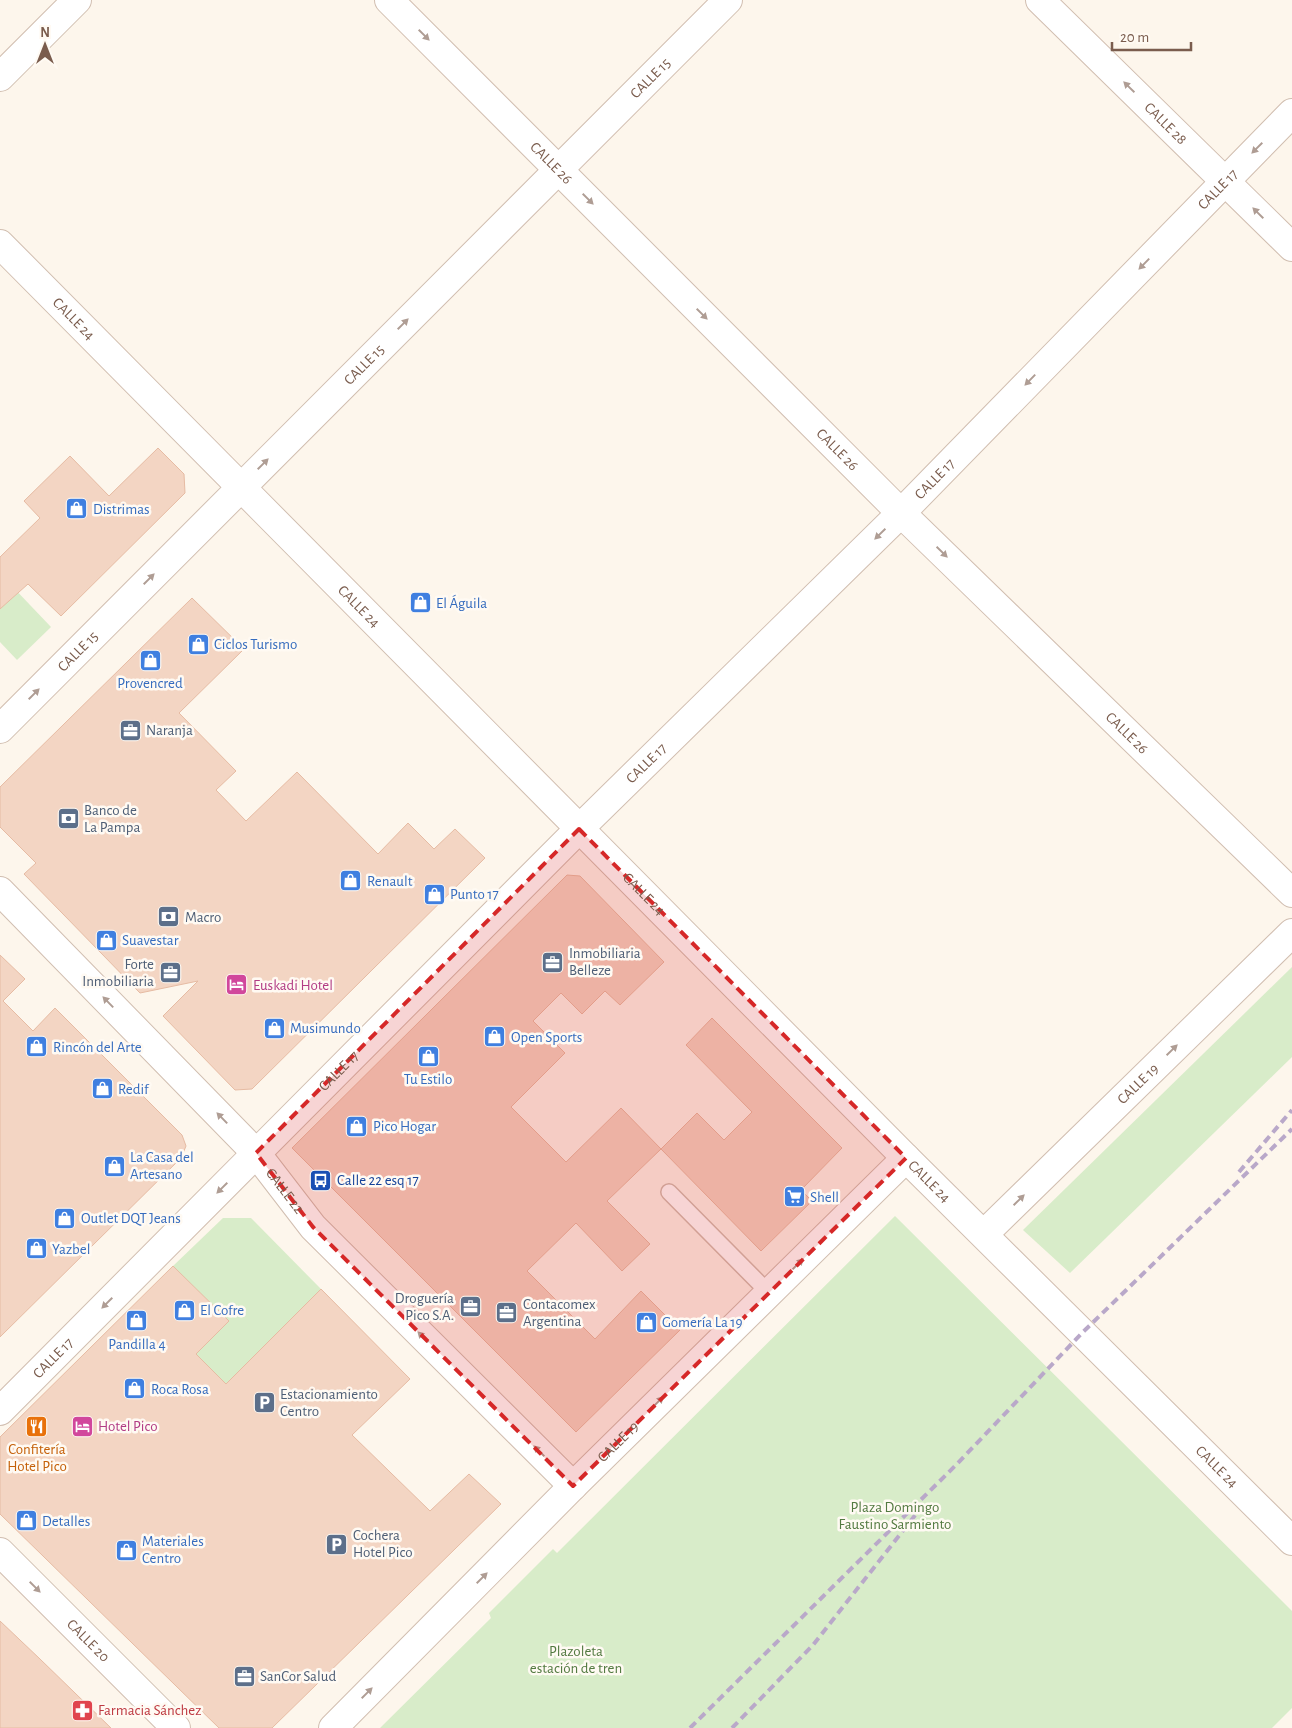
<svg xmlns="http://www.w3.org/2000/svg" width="1292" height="1728" font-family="'Alegreya Sans',sans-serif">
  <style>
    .green { fill: #d8ecc9 }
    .building { fill: #f3d5c3; stroke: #e6bba3 }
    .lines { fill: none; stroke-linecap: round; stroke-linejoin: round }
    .service-casing { stroke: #d1beb0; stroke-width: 18 }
    .minor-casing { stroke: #d1beb0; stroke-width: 30 }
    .tertiary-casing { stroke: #d1beb0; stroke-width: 30 }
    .service { stroke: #fff; stroke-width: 15 }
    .minor { stroke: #fff; stroke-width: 28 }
    .tertiary { stroke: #fff; stroke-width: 28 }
    .rail { stroke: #b9a8c9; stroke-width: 4; stroke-dasharray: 8 5; stroke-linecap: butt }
    .oneway { fill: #af9d94 }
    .marked { fill: #d62828; fill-opacity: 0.2; stroke: #d62828; stroke-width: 4; stroke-dasharray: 10 6; stroke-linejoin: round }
    .labels { text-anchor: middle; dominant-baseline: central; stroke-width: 5; stroke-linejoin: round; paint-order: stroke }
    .street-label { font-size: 15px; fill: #7a5c4d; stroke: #fffaf3 }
    .shop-label { font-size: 15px; fill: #366cbe; stroke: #fffaf3; text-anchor: start }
    .service-label { font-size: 15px; fill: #4e5e75; stroke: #fffaf3; text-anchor: start }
    .hotel-label { font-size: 15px; fill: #b23c85; stroke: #fffaf3; text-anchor: start }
    .transit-label { font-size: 15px; fill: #164399; stroke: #fffaf3; text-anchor: start }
    .food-label { font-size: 15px; fill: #c56008; stroke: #fffaf3 }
    .park-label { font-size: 15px; fill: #537a41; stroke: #fffaf3 }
    .health-label { font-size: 15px; fill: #be3a42; stroke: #fffaf3; text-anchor: start }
  </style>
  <rect width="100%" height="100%" fill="#fdf6ec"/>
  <g class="green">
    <polygon points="10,584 51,627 17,660 0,642 0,608"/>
    <polygon points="1292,967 1292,1057 1070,1273 1023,1230"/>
    <polygon points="895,1216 1292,1611 1292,1708 1272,1728 380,1728 491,1618 489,1613 553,1549 557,1553"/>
    <polygon points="223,1218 251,1218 321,1289 226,1384 196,1354 173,1266"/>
  </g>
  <g class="building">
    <polygon points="158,448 184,474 185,493 61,616 28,584 0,609 0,557 40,518 24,501 70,456 109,496"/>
    <polygon points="192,598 244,649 179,713 236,771 216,790 246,821 297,772 378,854 408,823 434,849 455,829 485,858 252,1089 235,1090 163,1016 198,981 140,993 24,874 36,863 0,827 0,787"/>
    <polygon points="567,875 580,876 664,962 620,1005 605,991 582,1014 561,993 533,1021 565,1053 511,1107 566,1162 621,1108 661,1149 607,1201 650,1244 622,1271 576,1223 527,1271 595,1339 641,1291 680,1330 576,1432 292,1148"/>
    <polygon points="0,955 25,979 3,1001 33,1031 55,1008 182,1135 186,1146 181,1158 0,1337"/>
    <polygon points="712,1018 842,1148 801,1190 812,1201 761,1251 661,1149 697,1113 724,1140 752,1112 686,1045"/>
    <polygon points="173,1266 229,1321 196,1354 226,1384 321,1289 410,1379 352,1435 430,1511 469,1474 501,1504 272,1728 219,1728 0,1514 0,1437"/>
    <polygon points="0,1621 40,1659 111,1728 0,1728"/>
  </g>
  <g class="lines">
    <defs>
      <polyline id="service" points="669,1192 769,1293"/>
      <g id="minor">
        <path id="s1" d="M 389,0 L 901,513 L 1292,893"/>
        <path id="s2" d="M 1040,0 L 1292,247"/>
        <polyline points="0,77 77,0"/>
        <path id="s3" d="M 0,729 L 728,0"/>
        <path id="s4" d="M 0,891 L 256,1153 L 313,1227 L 573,1486"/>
        <path id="s5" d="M 984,1234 L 1292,933"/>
        <path id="s6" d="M 0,1411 L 579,829 L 901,513 L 1292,113"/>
        <path id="s7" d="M 0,1552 L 176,1728"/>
        <path id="s8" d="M 333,1728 L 573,1486 L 906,1158"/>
      </g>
      <g id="tertiary">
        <path id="s9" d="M 0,244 L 906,1158 L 1292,1541"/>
      </g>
    </defs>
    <use href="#service" class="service-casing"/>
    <use href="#minor" class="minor-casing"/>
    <use href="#tertiary" class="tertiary-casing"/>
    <use href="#service" class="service"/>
    <use href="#minor" class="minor"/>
    <use href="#tertiary" class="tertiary"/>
    <g class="rail">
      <polyline points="1239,1172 1292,1110"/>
      <polyline points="690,1728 956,1465 1082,1333 1292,1129"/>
      <polyline points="732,1728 813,1645 924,1504"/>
    </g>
  </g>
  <defs><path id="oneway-solid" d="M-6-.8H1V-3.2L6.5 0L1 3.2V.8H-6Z" transform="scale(1.25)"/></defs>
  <g class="oneway">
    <use href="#oneway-solid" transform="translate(424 35) rotate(45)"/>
    <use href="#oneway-solid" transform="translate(1129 87) rotate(-136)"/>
    <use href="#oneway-solid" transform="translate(1257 148) rotate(135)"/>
    <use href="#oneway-solid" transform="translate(588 199) rotate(45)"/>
    <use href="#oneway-solid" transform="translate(1258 213) rotate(-135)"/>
    <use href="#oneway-solid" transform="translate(1144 264) rotate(134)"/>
    <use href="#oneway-solid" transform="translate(702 314) rotate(45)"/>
    <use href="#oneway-solid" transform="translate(403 324) rotate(-45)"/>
    <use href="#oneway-solid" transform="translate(1030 380) rotate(134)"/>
    <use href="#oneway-solid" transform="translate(263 464) rotate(-45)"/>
    <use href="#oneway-solid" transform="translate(880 534) rotate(136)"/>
    <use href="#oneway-solid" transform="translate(942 552) rotate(44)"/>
    <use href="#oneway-solid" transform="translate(149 579) rotate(-45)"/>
    <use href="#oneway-solid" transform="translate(34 694) rotate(-45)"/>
    <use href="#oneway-solid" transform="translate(108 1002) rotate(-134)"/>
    <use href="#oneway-solid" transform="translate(1172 1050) rotate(-44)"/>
    <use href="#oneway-solid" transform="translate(222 1118) rotate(-134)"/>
    <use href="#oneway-solid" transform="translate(222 1188) rotate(135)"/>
    <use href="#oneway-solid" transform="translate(1019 1200) rotate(-44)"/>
    <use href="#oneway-solid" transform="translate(798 1264) rotate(-45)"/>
    <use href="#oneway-solid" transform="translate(107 1303) rotate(135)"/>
    <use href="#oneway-solid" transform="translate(423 1337) rotate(-135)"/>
    <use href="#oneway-solid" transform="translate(658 1402) rotate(-45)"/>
    <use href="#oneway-solid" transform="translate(539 1451) rotate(-135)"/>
    <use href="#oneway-solid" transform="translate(482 1578) rotate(-45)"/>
    <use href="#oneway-solid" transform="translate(35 1587) rotate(45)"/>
    <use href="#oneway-solid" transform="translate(367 1693) rotate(-45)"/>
  </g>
  <path class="marked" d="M 579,829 L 906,1158 L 573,1486 L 313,1227 L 256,1153 Z"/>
  <defs>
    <symbol id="shop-square" viewBox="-11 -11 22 22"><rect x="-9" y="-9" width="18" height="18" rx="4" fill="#3f7fe0" stroke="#fffaf3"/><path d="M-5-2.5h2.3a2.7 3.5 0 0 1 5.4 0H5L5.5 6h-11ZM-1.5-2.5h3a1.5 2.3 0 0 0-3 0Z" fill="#fff"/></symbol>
    <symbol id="office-square" viewBox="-11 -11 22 22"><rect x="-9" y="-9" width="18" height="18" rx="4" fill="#5c6f8a" stroke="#fffaf3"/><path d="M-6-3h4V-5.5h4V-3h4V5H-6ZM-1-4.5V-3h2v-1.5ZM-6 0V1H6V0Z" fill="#fff"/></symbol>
    <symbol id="bank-square" viewBox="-11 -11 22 22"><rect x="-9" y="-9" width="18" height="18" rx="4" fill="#5c6f8a" stroke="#fffaf3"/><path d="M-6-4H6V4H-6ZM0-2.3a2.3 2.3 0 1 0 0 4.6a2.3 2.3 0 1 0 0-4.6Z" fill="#fff"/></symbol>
    <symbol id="hotel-square" viewBox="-11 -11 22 22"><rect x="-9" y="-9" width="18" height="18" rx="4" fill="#d1479c" stroke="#fffaf3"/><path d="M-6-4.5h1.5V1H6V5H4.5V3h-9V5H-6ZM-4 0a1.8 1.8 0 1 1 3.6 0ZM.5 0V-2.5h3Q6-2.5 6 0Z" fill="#fff"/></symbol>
    <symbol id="bus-square" viewBox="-11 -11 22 22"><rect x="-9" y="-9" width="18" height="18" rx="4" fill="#1a4fb4" stroke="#fffaf3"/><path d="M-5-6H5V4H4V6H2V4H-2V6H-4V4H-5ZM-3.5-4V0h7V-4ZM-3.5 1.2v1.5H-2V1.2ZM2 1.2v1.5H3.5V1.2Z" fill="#fff"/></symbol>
    <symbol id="supermarket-square" viewBox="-11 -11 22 22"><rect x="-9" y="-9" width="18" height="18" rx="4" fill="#3f7fe0" stroke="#fffaf3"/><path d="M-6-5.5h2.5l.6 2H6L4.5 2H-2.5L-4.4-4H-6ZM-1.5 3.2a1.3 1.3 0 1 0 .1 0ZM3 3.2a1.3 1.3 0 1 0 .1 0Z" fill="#fff"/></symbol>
    <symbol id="parking-square" viewBox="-11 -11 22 22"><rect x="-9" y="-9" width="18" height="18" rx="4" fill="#5c6f8a" stroke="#fffaf3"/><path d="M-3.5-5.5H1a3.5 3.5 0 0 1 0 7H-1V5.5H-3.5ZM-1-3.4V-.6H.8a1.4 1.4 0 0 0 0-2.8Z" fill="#fff"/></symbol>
    <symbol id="restaurant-square" viewBox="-11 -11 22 22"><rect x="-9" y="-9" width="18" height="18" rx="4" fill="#e8710a" stroke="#fffaf3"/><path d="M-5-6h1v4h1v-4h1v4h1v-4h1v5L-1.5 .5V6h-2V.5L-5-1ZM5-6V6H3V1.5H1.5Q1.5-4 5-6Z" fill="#fff"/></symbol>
    <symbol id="pharmacy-square" viewBox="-11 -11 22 22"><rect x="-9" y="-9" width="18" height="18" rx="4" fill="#e0444e" stroke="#fffaf3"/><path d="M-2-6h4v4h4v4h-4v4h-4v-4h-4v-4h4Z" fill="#fff"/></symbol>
  </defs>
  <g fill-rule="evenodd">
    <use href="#shop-square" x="64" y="496" width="25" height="25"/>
    <use href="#shop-square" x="408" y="590" width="25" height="25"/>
    <use href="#shop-square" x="186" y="632" width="25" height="25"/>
    <use href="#shop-square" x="138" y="648" width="25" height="25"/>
    <use href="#office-square" x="118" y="718" width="25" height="25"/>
    <use href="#bank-square" x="56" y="806" width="25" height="25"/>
    <use href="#shop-square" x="338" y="868" width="25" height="25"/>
    <use href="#shop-square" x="422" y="882" width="25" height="25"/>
    <use href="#bank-square" x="156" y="904" width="25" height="25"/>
    <use href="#shop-square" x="94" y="928" width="25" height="25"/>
    <use href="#office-square" x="540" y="950" width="25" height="25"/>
    <use href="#office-square" x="158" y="960" width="25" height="25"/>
    <use href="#hotel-square" x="224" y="972" width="25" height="25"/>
    <use href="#shop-square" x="262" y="1016" width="25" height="25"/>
    <use href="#shop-square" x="482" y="1024" width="25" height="25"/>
    <use href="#shop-square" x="24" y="1034" width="25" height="25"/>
    <use href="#shop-square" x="416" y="1044" width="25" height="25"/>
    <use href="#shop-square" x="90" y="1076" width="25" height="25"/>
    <use href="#shop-square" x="344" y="1114" width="25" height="25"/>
    <use href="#shop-square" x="102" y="1154" width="25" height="25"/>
    <use href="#bus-square" x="308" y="1168" width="25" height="25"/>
    <use href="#supermarket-square" x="782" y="1184" width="25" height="25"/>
    <use href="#shop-square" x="52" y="1206" width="25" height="25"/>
    <use href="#shop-square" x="24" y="1236" width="25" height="25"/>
    <use href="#office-square" x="458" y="1294" width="25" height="25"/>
    <use href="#shop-square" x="172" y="1298" width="25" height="25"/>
    <use href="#office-square" x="494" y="1300" width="25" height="25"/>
    <use href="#shop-square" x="124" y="1308" width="25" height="25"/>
    <use href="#shop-square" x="634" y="1310" width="25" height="25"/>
    <use href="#shop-square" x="122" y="1376" width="25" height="25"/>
    <use href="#parking-square" x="252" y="1390" width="25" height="25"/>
    <use href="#restaurant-square" x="24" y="1414" width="25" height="25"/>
    <use href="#hotel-square" x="70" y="1414" width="25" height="25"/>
    <use href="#shop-square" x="14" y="1508" width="25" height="25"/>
    <use href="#parking-square" x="324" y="1532" width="25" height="25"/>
    <use href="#shop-square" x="114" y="1538" width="25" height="25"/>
    <use href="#office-square" x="232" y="1664" width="25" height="25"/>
    <use href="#pharmacy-square" x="70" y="1698" width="25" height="25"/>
  </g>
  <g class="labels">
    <g class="street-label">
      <text stroke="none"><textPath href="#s3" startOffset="920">CALLE 15</textPath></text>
      <text stroke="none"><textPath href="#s2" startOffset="176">CALLE 28</textPath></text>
      <text stroke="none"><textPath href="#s1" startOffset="230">CALLE 26</textPath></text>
      <text stroke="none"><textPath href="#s6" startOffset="1725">CALLE 17</textPath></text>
      <text stroke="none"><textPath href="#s9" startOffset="105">CALLE 24</textPath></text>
      <text stroke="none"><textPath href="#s3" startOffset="515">CALLE 15</textPath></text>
      <text stroke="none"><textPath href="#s1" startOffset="635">CALLE 26</textPath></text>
      <text stroke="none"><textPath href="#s6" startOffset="1320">CALLE 17</textPath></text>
      <text stroke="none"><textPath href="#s9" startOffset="510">CALLE 24</textPath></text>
      <text stroke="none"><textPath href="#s3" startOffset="110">CALLE 15</textPath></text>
      <text stroke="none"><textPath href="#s1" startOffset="1040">CALLE 26</textPath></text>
      <text stroke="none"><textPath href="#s6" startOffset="915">CALLE 17</textPath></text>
      <text stroke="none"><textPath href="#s9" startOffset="915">CALLE 24</textPath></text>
      <text stroke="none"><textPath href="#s6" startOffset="480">CALLE 17</textPath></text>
      <text stroke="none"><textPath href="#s5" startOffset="215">CALLE 19</textPath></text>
      <text stroke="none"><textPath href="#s9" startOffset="1320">CALLE 24</textPath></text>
      <text stroke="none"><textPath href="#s4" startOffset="414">CALLE 22</textPath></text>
      <text stroke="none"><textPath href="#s6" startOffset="75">CALLE 17</textPath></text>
      <text stroke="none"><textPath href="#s8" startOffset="404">CALLE 19</textPath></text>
      <text stroke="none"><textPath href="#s9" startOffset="1725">CALLE 24</textPath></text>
      <text stroke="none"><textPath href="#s7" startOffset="125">CALLE 20</textPath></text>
    </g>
    <g class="shop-label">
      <text x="93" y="509">Distrimas</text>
      <text x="436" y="603">El Águila</text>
      <text x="214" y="644">Ciclos Turismo</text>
      <text x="150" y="683" text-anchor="middle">Provencred</text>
      <text x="367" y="881">Renault</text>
      <text x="450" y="894">Punto 17</text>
      <text x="122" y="940">Suavestar</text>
      <text x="290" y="1028">Musimundo</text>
      <text x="511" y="1037">Open Sports</text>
      <text x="53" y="1047">Rincón del Arte</text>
      <text x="428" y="1079" text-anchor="middle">Tu Estilo</text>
      <text x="118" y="1089">Redif</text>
      <text x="373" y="1126">Pico Hogar</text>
      <text x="130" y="1157">La Casa del<tspan x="130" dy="17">Artesano</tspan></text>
      <text x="810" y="1197">Shell</text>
      <text x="81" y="1218">Outlet DQT Jeans</text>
      <text x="52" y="1249">Yazbel</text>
      <text x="200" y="1310">El Cofre</text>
      <text x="662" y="1322">Gomería La 19</text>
      <text x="137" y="1344" text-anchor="middle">Pandilla 4</text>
      <text x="151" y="1389">Roca Rosa</text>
      <text x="42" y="1521">Detalles</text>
      <text x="142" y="1541">Materiales<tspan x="142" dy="17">Centro</tspan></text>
    </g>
    <g class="service-label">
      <text x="146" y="730">Naranja</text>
      <text x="84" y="810">Banco de<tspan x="84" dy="17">La Pampa</tspan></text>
      <text x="185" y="917">Macro</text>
      <text x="569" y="953">Inmobiliaria<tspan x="569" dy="17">Belleze</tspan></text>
      <text x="154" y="964" text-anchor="end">Forte<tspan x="154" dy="17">Inmobiliaria</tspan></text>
      <text x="454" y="1298" text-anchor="end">Droguería<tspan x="454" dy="17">Pico S.A.</tspan></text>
      <text x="523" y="1304">Contacomex<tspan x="523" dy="17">Argentina</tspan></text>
      <text x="280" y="1394">Estacionamiento<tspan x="280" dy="17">Centro</tspan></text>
      <text x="353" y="1535">Cochera<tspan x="353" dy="17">Hotel Pico</tspan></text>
      <text x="260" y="1676">SanCor Salud</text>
    </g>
    <g class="hotel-label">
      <text x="253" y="985">Euskadi Hotel</text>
      <text x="98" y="1426">Hotel Pico</text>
    </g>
    <g class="transit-label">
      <text x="337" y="1180">Calle 22 esq 17</text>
    </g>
    <g class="food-label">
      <text x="37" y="1449">Confitería<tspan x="37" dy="17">Hotel Pico</tspan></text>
    </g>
    <g class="park-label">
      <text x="895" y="1507">Plaza Domingo<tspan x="895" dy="17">Faustino Sarmiento</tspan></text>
      <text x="576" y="1651">Plazoleta<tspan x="576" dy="17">estación de tren</tspan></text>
    </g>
    <g class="health-label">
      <text x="98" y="1710">Farmacia Sánchez</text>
    </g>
  </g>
  <g transform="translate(45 45)" stroke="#fffaf3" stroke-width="4" paint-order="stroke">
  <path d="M0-4L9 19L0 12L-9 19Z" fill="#7a5c4d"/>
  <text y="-8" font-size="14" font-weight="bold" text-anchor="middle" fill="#7a5c4d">N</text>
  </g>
  <path d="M1112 42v8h79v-8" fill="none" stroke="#7a5c4d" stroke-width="2.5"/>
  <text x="1120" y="42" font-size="15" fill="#7a5c4d" stroke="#fffaf3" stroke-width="4" paint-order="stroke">20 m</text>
</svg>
